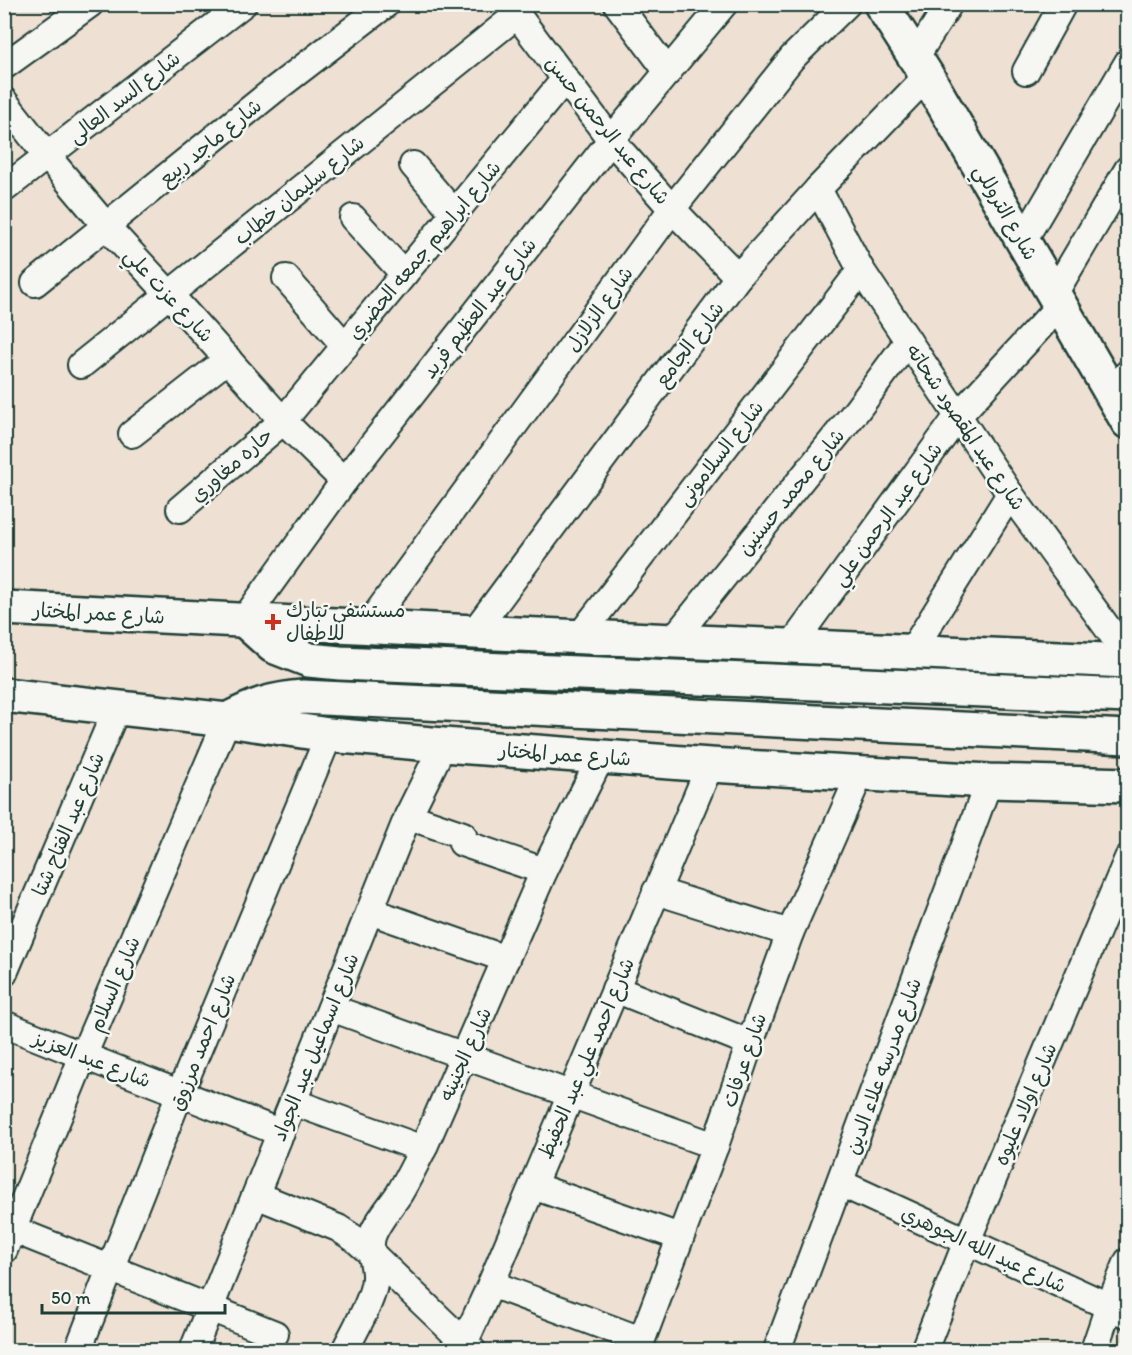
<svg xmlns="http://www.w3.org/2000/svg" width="1132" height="1355" font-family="Itim,'Playpen Sans Arabic',sans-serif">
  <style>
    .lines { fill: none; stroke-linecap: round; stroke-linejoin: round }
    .street-casing { stroke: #1f3d34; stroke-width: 30 }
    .secondary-casing { stroke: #1f3d34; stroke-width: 38 }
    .street { stroke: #f6f6f2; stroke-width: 26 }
    .secondary { stroke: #f6f6f2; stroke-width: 33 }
    .poi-dot { fill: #c8321e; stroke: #f6f6f2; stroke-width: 2 }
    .labels { text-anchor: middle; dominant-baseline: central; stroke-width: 5; stroke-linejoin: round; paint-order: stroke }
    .street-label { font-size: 20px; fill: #1f3d34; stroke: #f6f6f2 }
    .poi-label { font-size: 20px; fill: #1f3d34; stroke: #f6f6f2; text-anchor: start }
  </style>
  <rect width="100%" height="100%" fill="#eee0d3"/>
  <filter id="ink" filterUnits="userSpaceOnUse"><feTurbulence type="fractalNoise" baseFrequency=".0167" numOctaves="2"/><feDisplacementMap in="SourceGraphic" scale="12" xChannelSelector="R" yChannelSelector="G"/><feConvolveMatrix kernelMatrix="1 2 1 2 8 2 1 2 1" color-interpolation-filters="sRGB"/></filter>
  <g filter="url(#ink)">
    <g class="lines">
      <defs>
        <g id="street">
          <polyline points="509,4 611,140 672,209 738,277"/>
          <polyline points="617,4 668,72"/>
          <polyline points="915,58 949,4"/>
          <polyline points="4,66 90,4"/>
          <polyline points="1026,71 1063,4"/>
          <polyline points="4,101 48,157 106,226 169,294 283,421 344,481"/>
          <polyline points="413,165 454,213"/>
          <polyline points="4,189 243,4"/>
          <polyline points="818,189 861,270 958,416 1010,494 1128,656"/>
          <polyline points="353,218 404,274"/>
          <polyline points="1023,241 1128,62"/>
          <polyline points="286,278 345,346"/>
          <polyline points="35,283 274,90 386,4"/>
          <polyline points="1054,294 1128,169"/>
          <polyline points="81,365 517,15"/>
          <polyline points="1111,394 1128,373"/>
          <polyline points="132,434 228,359"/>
          <polyline points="180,509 283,421 565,79"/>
          <polyline points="244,620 344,481 611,140 724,4"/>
          <polyline points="367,627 672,209 792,58 847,4"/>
          <polyline points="474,632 738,277 818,189 927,76"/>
          <polyline points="579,637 861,270"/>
          <polyline points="672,641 857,410 908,341"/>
          <polyline points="791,646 958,416 1060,305"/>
          <polyline points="912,651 1010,494"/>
          <polyline points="408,816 463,835 462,843 544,871"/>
          <polyline points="656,891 790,933"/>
          <polyline points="370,911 506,959"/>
          <polyline points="4,973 117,708"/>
          <polyline points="615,989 750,1043"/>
          <polyline points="331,1008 715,1146"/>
          <path d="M 4,1024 C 96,1062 189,1096 281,1133"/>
          <polyline points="293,1102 423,1149"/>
          <polyline points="840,1183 1128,1315"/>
          <polyline points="533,1186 680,1237"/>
          <polyline points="256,1195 338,1228 355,1239 372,1254 472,1350"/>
          <polyline points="4,1226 275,1334"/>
          <polyline points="4,1250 83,1056 227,720"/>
          <polyline points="491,1284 641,1340"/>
          <polyline points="78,1350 180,1093 329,735"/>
          <polyline points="193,1350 408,816 443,745"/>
          <path d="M 345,1350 C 354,1331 374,1299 375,1278 C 376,1264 368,1251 372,1237 C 376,1223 391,1206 399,1194 C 408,1179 415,1164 423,1149 L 544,871 L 601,757"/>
          <polyline points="461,1350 491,1284 710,765"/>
          <polyline points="638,1350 715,1146 750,1043 790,933 860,774"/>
          <polyline points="777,1350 989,781"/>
          <polyline points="924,1350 967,1241 1128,858"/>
          <polyline points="1094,1350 1109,1306 1128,1261"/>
        </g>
        <g id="secondary">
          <polyline points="881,4 927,76 1128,422"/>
          <polyline points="4,608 474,632 1128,661"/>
          <polyline points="244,620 273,646 309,660 340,663 1128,696"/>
          <polyline points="4,695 227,720 329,735 443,745 710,765 989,781 1128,785"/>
          <path d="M 227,720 C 256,705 270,700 303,697 L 1128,737"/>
        </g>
      </defs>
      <use href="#street" class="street-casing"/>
      <use href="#secondary" class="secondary-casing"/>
      <use href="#street" class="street"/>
      <use href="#secondary" class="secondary"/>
    </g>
  </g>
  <path class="poi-dot" d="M270 613h6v6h6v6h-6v6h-6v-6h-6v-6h6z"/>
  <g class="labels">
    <g class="street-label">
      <text transform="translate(124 97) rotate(-38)">شارع السد العالى</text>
      <text transform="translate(608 130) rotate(51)">شارع عبد الرحمن حسن</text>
      <text transform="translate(210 142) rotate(-39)">شارع ماجد ربيع</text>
      <text transform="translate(299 190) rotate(-39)">شارع سليمان خطاب</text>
      <text transform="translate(1006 212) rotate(60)">شارع التروللي</text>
      <text transform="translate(424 250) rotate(-50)">شارع ابراهيم جمعه الحضري</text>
      <text transform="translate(169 295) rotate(47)">شارع عزت علي</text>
      <text transform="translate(479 308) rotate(-52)">شارع عبد العظيم فريد</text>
      <text transform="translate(599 309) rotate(-54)">شارع الزلازل</text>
      <text transform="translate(689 344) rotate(-53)">شارع الجامع</text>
      <text transform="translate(966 427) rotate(56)">شارع عبد المقصود شحاته</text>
      <text transform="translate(720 453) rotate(-52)">شارع السلامونى</text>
      <text transform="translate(231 465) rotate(-41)">حاره مغاوري</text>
      <text transform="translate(791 492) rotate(-51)">شارع محمد حسنين</text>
      <text transform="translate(887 514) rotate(-54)">شارع عبد الرحمن علي</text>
      <text transform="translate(99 613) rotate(3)">شارع عمر المختار</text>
      <text transform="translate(565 754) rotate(4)">شارع عمر المختار</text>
      <text transform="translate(68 824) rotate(-67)">شارع عبد الفتاح شتا</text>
      <text transform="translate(114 984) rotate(-67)">شارع السلام</text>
      <text transform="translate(202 1042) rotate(-68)">شارع احمد مرزوق</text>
      <text transform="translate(315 1047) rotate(-68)">شارع اسماعيل عبد الجواد</text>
      <text transform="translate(465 1054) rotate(-66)">شارع الجنينه</text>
      <text transform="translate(586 1058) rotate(-67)">شارع احمد علي عبد الحفيظ</text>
      <text transform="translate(92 1059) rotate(21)">شارع عبد العزيز</text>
      <text transform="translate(744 1060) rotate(-71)">شارع عرفات</text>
      <text transform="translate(883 1066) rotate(-70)">شارع مدرسه علاء الدين</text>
      <text transform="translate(1025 1104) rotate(-67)">شارع اولاد عليوه</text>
      <text transform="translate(984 1249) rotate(25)">شارع عبد الله الجوهري</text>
    </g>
    <g class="poi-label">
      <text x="286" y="610">مستشفى تبارك<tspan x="286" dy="23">للاطفال</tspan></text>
    </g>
  </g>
  <rect width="1132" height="1355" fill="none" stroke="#f6f6f2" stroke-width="24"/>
  <rect x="12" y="12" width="1108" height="1331" fill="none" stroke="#1f3d34" stroke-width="2" filter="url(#ink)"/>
  <path d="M42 1304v9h183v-9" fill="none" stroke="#1f3d34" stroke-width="3"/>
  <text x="51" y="1304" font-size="18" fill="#1f3d34" stroke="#f6f6f2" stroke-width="4.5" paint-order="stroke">50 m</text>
</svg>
